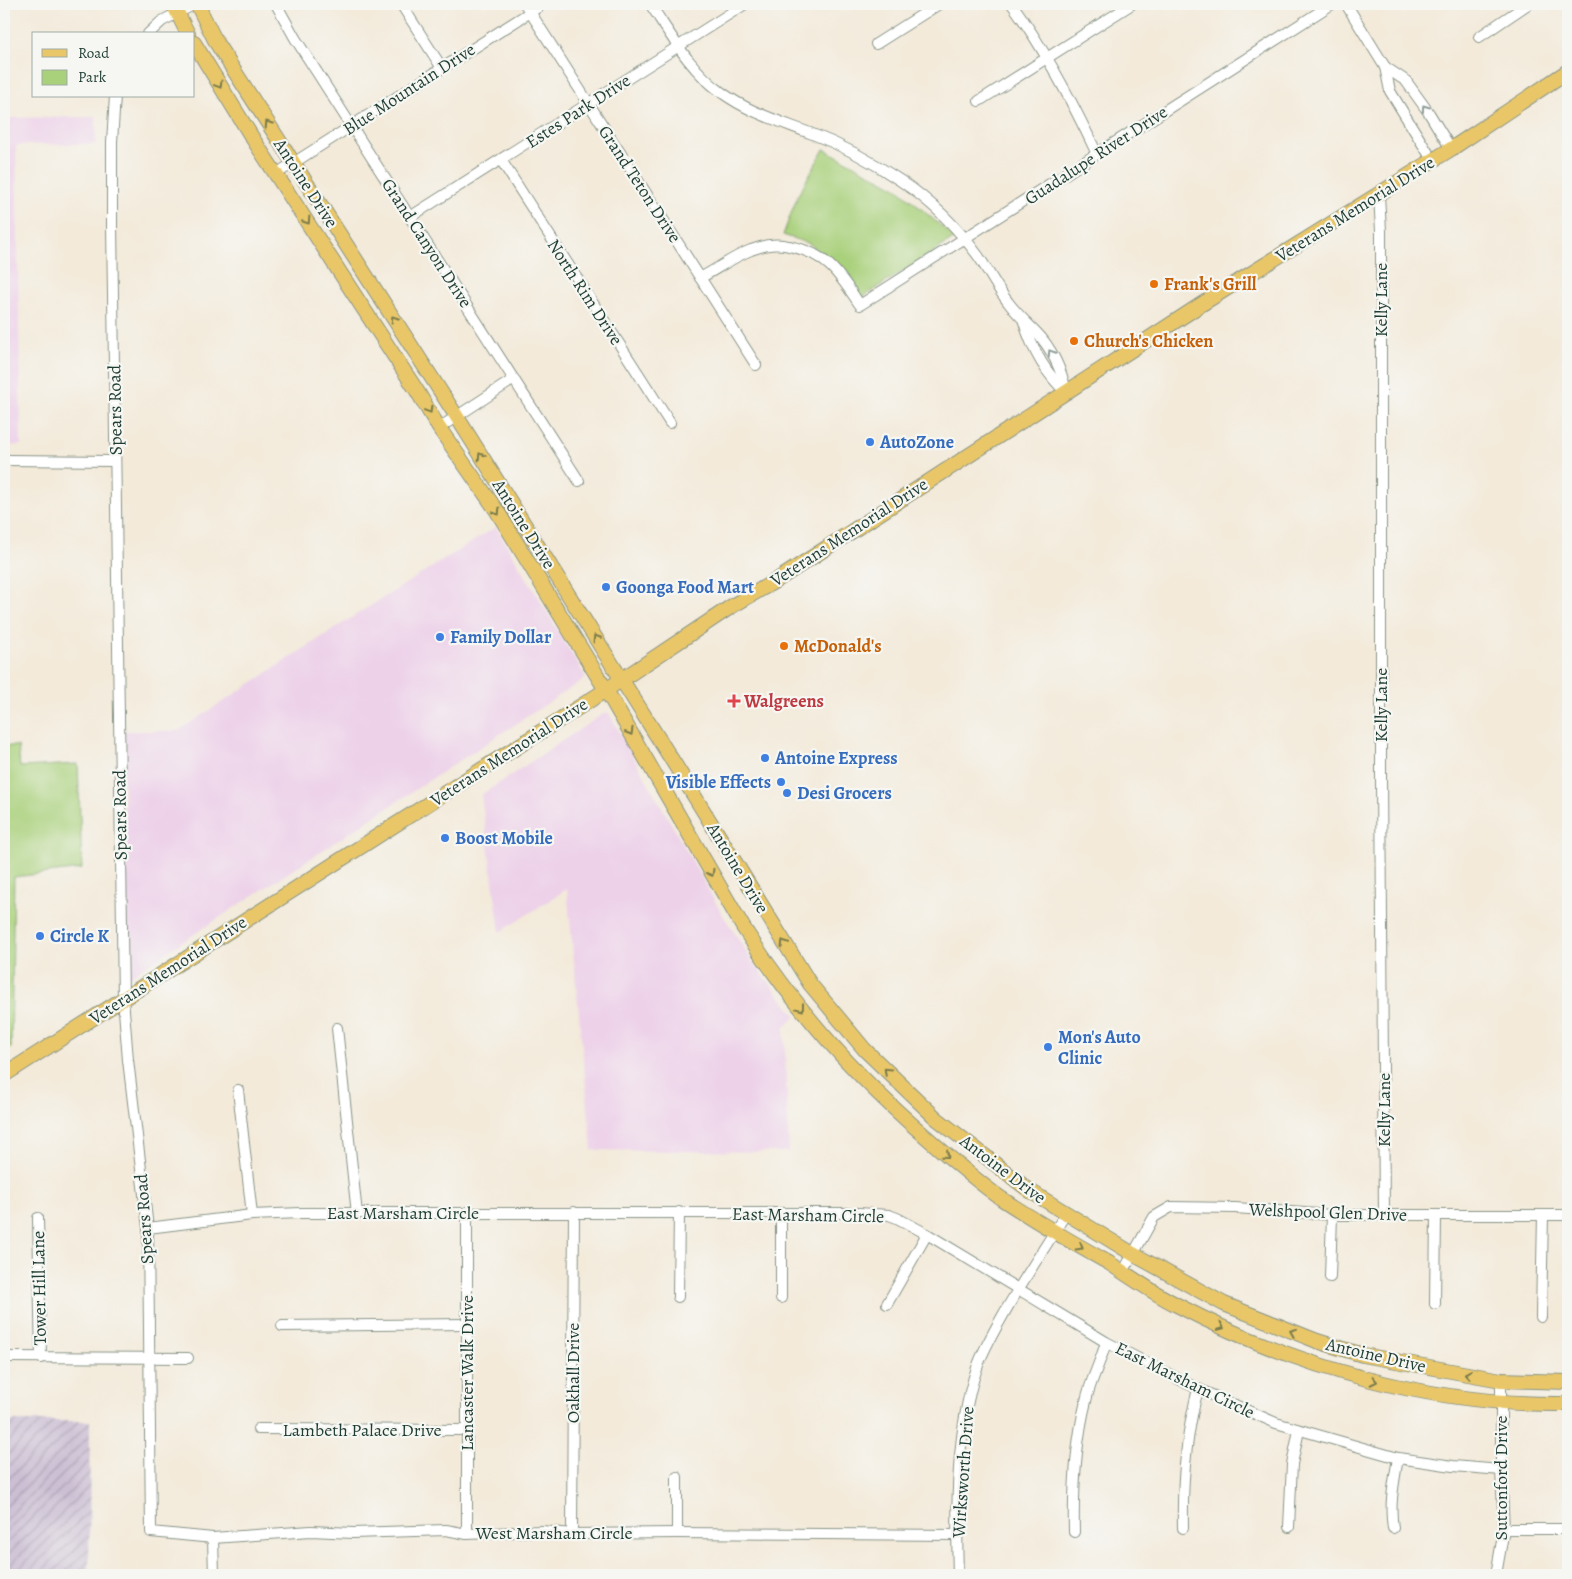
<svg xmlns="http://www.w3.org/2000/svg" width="1572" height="1579" font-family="Alegreya,serif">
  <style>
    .built { fill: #edd1e9 }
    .industrial { fill: url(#industrial-furrows) }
    .green { fill: #a9d07a; stroke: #648657 }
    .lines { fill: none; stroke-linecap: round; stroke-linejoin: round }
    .minor-casing { stroke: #899487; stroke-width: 12 }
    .major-casing { stroke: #899487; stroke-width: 16 }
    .minor { stroke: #fff; stroke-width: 10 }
    .major { stroke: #e9c769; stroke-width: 14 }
    .oneway { stroke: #7a7b4c }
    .oneway2 { stroke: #8f9e9a }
    .food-dot { fill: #e8710a; stroke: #f6f6f2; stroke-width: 2 }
    .shop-dot { fill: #3f7fe0; stroke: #f6f6f2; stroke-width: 2 }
    .health-dot { fill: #e0444e; stroke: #f6f6f2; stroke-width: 2 }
    .labels { text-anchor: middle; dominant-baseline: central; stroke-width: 4.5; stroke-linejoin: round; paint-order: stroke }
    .street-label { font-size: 18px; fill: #1f3d34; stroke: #f6f6f2 }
    .food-label { font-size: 18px; font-weight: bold; fill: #c56008; stroke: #f6f6f2; text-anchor: start }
    .shop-label { font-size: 18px; font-weight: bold; fill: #366cbe; stroke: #f6f6f2; text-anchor: start }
    .health-label { font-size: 18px; font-weight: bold; fill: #be3a42; stroke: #f6f6f2; text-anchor: start }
  </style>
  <defs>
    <pattern id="industrial-furrows" width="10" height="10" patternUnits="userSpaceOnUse" patternTransform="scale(1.25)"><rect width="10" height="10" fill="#ccbfd4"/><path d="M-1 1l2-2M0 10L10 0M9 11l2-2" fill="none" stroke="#a59cad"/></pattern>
  </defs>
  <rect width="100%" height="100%" fill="#f6f6f2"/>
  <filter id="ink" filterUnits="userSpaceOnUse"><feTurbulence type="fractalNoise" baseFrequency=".02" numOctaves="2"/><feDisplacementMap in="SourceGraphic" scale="10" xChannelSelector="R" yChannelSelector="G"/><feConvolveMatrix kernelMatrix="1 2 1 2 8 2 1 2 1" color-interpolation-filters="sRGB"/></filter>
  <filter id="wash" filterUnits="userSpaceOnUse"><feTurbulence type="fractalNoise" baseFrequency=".0096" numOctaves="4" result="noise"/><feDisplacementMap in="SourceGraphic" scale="20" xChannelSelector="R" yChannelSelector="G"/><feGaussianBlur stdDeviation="1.12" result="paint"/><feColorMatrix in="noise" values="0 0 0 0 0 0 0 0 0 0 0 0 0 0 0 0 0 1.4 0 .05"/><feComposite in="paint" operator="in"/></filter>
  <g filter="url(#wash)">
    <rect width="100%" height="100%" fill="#f3eada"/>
    <g class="built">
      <polygon points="96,117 96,144 16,145 21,445 4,446 4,118"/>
      <polygon points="496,527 586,678 127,978 123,731 178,731 348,620"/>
      <polygon points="608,712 721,912 754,964 796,1016 784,1028 789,1152 592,1150 567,889 500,932 481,795 603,714"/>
    </g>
    <polygon class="industrial" points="4,1421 90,1421 89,1575 4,1575"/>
    <g class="green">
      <polygon points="824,149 897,188 955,238 861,298 844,274 810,244 783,235 798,195"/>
      <polygon points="4,746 18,746 20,767 78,764 82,869 14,877 11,1048 4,1053"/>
    </g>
  </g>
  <g filter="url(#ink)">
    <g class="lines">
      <defs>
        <g id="minor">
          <polyline points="276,4 295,38 579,481"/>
          <polyline points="401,4 442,68"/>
          <polyline points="525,4 756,365"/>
          <path d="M 650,4 C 671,35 690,70 721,92 C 748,112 779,121 810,133 C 842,145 873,162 901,181 C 931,201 958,228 979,257 C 989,272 997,288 1008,302 C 1016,313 1026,322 1036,332 C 1052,348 1062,371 1066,392"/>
          <path d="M 1012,4 C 1046,51 1072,101 1097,154"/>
          <polyline points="1346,4 1385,67 1390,91 1433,161"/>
          <polyline points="148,34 162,21 195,4"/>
          <polyline points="1479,37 1528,4"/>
          <polyline points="876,44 939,4"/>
          <polyline points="1385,67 1406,81 1429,113 1451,149"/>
          <polyline points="115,96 112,142 112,225 123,998 128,1060 148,1228 151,1532 213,1538 311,1531 353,1533 446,1530 467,1534 542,1531 572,1534 677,1533 958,1535"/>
          <polyline points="979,101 1132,4"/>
          <polyline points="501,160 670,423"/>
          <polyline points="276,174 543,4"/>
          <polyline points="1379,195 1381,231 1381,776 1384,1215"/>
          <polyline points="410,217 745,4"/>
          <path d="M 700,278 C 717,269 733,257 751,250 C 763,245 776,243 789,246 C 827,253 840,275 860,305 L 1332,4"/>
          <path d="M 1024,322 C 1032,349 1045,373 1066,392"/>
          <polyline points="439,428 514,379"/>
          <polyline points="4,460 115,461"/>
          <polyline points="337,1028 357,1214"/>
          <polyline points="238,1090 252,1215"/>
          <polyline points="38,1218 41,1358"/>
          <polyline points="148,1228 252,1215 301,1213 859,1213 889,1215 897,1218 927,1234 1106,1342 1198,1389 1276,1423 1398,1458 1453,1466 1501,1470"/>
          <polyline points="1123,1272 1154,1217 1171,1207 1235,1208 1332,1215 1568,1215"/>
          <polyline points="1330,1277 1332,1215"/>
          <polyline points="678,1297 679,1212"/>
          <polyline points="781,1298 781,1213"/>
          <polyline points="887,1304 927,1234"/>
          <polyline points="1435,1304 1436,1215"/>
          <polyline points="1541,1317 1543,1215"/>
          <polyline points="282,1326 467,1324"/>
          <polyline points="4,1357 188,1358"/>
          <polyline points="258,1429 467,1430"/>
          <polyline points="677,1477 677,1533"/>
          <polyline points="1289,1527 1292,1464 1299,1430"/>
          <path d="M 1183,1528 C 1182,1481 1186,1435 1198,1389"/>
          <path d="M 1393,1528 C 1389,1504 1394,1482 1398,1458"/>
          <polyline points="1504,1529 1568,1529"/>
          <path d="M 1074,1532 C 1073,1488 1075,1445 1086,1401 C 1090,1381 1101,1362 1106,1342"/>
          <polyline points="467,1534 467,1212"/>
          <polyline points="572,1534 574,1212"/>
          <polyline points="213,1538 214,1575"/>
          <path d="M 958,1575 C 956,1511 956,1429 977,1368 C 983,1350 993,1333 1002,1317 C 1022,1281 1045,1248 1066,1213"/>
          <polyline points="1496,1575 1504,1529 1501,1470 1501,1380"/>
        </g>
        <g id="major">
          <polyline points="173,4 188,34"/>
          <polyline points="197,4 217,44 457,417 677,768 810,984 865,1050 936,1118 1030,1191 1133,1254 1224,1304 1317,1341 1363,1355 1501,1380 1568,1382"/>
          <path d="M 194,43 L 253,139 L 417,391 L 439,428 L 497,511 L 606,690 L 743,927 C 793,1006 854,1075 925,1136 C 950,1158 975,1180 1002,1199 C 1037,1222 1073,1243 1109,1263 C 1131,1277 1153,1293 1177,1305 C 1297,1368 1432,1406 1568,1404"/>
          <polyline points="4,1075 606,690 732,606 777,580 1202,304 1451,149 1568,71"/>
        </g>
      </defs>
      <use href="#minor" class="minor-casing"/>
      <use href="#major" class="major-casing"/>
      <use href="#minor" class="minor"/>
      <use href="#major" class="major"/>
    </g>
    <defs><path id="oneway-chevron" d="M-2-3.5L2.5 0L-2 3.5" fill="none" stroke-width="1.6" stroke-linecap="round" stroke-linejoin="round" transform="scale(1.25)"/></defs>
    <g class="oneway">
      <use href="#oneway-chevron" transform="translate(219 85) rotate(59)"/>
      <use href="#oneway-chevron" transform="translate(268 124) rotate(-123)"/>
      <use href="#oneway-chevron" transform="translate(307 221) rotate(57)"/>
      <use href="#oneway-chevron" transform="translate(394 319) rotate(-123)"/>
      <use href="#oneway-chevron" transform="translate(429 410) rotate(59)"/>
      <use href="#oneway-chevron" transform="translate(481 456) rotate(-122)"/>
      <use href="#oneway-chevron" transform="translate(497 512) rotate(57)"/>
      <use href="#oneway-chevron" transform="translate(596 638) rotate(-122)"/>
      <use href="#oneway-chevron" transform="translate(630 732) rotate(60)"/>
      <use href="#oneway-chevron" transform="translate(711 873) rotate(60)"/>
      <use href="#oneway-chevron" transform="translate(784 943) rotate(-122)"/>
      <use href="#oneway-chevron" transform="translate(801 1008) rotate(53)"/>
      <use href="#oneway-chevron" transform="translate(887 1071) rotate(-136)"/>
      <use href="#oneway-chevron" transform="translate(946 1155) rotate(41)"/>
      <use href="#oneway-chevron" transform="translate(1080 1247) rotate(30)"/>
      <use href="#oneway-chevron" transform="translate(1221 1327) rotate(24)"/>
      <use href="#oneway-chevron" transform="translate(1293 1332) rotate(-158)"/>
      <use href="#oneway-chevron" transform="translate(1468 1374) rotate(-170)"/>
      <use href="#oneway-chevron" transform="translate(1374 1381) rotate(12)"/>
    </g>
    <g class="oneway2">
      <use href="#oneway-chevron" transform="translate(1425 108) rotate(-125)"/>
      <use href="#oneway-chevron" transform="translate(1051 353) rotate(-122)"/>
    </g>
  </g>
  <g class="food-dot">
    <circle cx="1154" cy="284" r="5"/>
    <circle cx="1074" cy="341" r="5"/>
    <circle cx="784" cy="646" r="5"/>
  </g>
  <g class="shop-dot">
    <circle cx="870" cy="442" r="5"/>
    <circle cx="606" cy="587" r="5"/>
    <circle cx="440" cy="637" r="5"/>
    <circle cx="765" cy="758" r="5"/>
    <circle cx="781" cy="782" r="5"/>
    <circle cx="787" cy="793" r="5"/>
    <circle cx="445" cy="838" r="5"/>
    <circle cx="40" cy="936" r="5"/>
    <circle cx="1048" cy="1047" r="5"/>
  </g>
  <path class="health-dot" d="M731.5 693.5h5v5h5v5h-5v5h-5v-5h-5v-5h5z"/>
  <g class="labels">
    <g class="street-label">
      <text transform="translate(409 89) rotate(-33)">Blue Mountain Drive</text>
      <text transform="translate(578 111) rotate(-33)">Estes Park Drive</text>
      <text transform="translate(1096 155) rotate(-33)">Guadalupe River Drive</text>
      <text transform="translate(306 183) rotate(57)">Antoine Drive</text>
      <text transform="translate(640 184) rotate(57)">Grand Teton Drive</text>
      <text transform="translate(1355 209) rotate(-32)">Veterans Memorial Drive</text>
      <text transform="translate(427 243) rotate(57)">Grand Canyon Drive</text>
      <text transform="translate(585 292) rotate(57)">North Rim Drive</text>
      <text transform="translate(1381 300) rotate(-90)">Kelly Lane</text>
      <text transform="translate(115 410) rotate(-91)">Spears Road</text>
      <text transform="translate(524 524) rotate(58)">Antoine Drive</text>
      <text transform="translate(849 532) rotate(-33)">Veterans Memorial Drive</text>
      <text transform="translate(1381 705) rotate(-90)">Kelly Lane</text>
      <text transform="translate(509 752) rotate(-33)">Veterans Memorial Drive</text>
      <text transform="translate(120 815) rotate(-91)">Spears Road</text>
      <text transform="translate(738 868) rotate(59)">Antoine Drive</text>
      <text transform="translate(168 970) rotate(-33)">Veterans Memorial Drive</text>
      <text transform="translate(1384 1110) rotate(-90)">Kelly Lane</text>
      <text transform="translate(1003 1169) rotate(37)">Antoine Drive</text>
      <text transform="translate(1328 1212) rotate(2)">Welshpool Glen Drive</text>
      <text x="403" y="1213">East Marsham Circle</text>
      <text transform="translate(808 1215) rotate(1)">East Marsham Circle</text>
      <text transform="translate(144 1219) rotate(-94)">Spears Road</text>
      <text transform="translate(39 1288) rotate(-91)">Tower Hill Lane</text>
      <text transform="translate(1376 1355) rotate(13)">Antoine Drive</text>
      <text transform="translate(467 1373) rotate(-90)">Lancaster Walk Drive</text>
      <text transform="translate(573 1373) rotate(-90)">Oakhall Drive</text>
      <text transform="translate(1185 1380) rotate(26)">East Marsham Circle</text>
      <text x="362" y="1430">Lambeth Palace Drive</text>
      <text transform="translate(963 1472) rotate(-86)">Wirksworth Drive</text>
      <text transform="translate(1501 1478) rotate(-90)">Suttonford Drive</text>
      <text x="554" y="1533">West Marsham Circle</text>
    </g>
    <g class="food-label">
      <text x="1164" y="284">Frank's Grill</text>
      <text x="1084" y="341">Church's Chicken</text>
      <text x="794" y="646">McDonald's</text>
    </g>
    <g class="shop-label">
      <text x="880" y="442">AutoZone</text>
      <text x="616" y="587">Goonga Food Mart</text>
      <text x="450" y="637">Family Dollar</text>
      <text x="775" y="758">Antoine Express</text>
      <text x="771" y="782" text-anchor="end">Visible Effects</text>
      <text x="797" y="793">Desi Grocers</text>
      <text x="455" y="838">Boost Mobile</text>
      <text x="50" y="936">Circle K</text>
      <text x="1058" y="1037">Mon's Auto<tspan x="1058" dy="21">Clinic</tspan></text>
    </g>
    <g class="health-label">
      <text x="744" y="701">Walgreens</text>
    </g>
  </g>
  <rect width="1572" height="1579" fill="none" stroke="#f6f6f2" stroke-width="20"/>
  <rect x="32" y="32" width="162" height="65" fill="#f6f6f2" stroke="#a0aca6"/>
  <rect x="42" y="49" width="25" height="8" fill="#e9c769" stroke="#a0aca6"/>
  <text x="78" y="58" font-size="15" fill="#1f3d34">Road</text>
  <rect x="42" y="70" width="25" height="15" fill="#a9d07a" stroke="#a0aca6"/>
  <text x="78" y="82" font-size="15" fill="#1f3d34">Park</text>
</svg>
